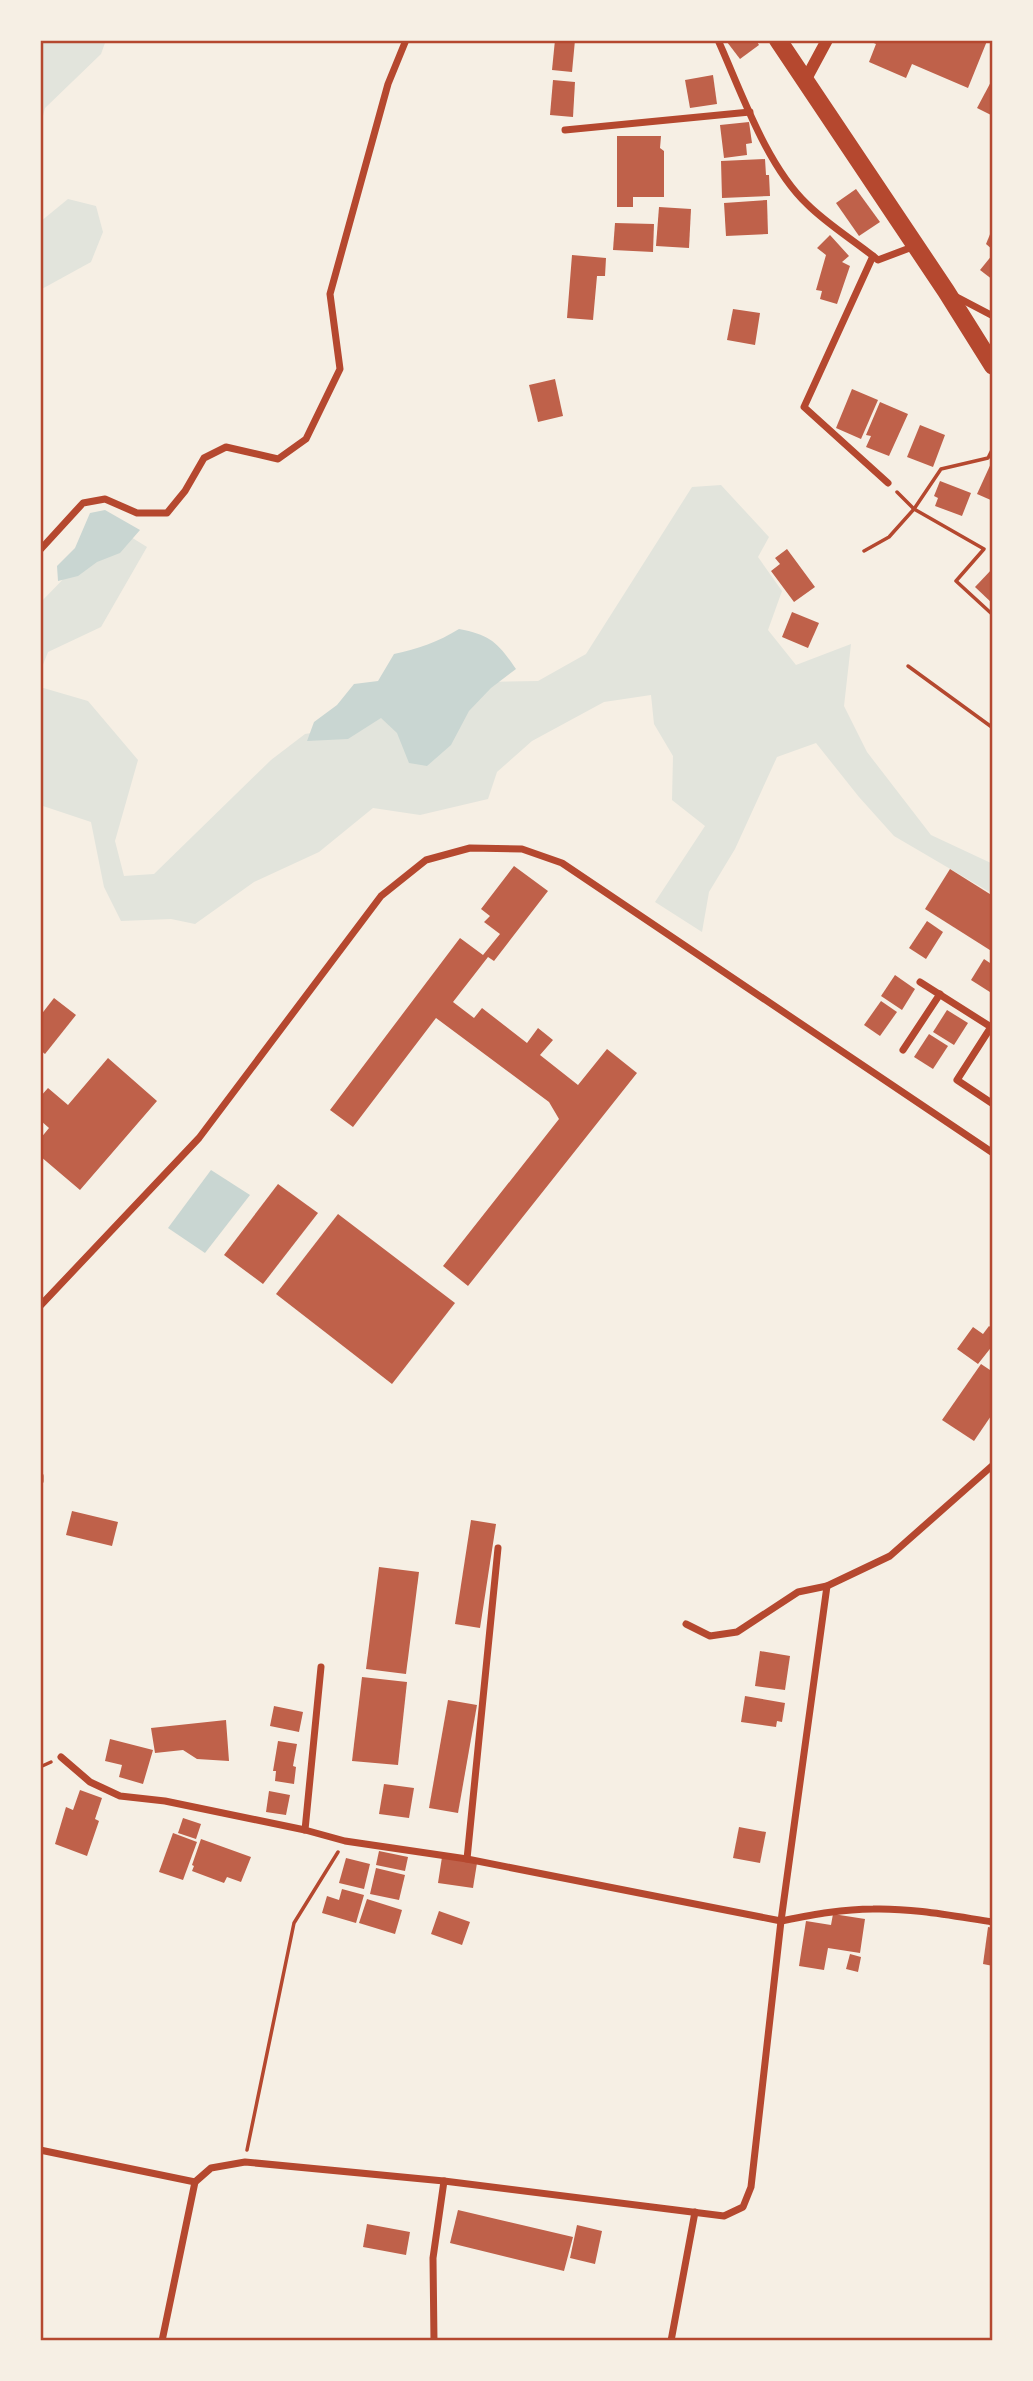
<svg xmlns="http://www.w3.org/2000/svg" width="1033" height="2381" font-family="Poppins,sans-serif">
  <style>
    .green { fill: #e2e4dc }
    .water { fill: #c9d6d2 }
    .building { fill: #bf614a }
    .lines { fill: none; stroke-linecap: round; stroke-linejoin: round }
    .path { stroke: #b5482f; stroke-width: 3.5 }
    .minor { stroke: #b5482f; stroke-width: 7 }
    .tertiary { stroke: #b5482f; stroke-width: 12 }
    .primary { stroke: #b5482f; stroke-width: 18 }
    .neatline { fill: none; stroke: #b5482f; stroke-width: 2.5 }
  </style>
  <rect width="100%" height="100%" fill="#f6efe4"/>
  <g class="green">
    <polygon points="40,40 106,40 101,54 45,108 40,128"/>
    <polygon points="68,199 96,206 103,232 91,262 40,290 40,222"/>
    <polygon points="721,485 769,537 758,557 782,591 768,630 796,665 851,644 844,706 867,752 931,835 993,864 993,894 894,836 859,797 816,743 777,757 735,849 709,892 702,932 655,902 705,826 672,800 673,756 654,724 651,695 604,702 532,741 497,772 488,799 420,815 373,808 319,852 254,882 195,924 171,919 121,921 104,887 91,822 40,805 40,687 88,701 138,760 115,841 124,876 154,874 271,760 305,734 343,728 483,682 538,681 586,654 692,487"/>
    <polygon points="126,534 147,547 101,627 48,652 40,672 40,603 76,566"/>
  </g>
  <g class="water">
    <polygon points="105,510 140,530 120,553 97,562 78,576 58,581 57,566 75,548 90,513"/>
    <path d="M 459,629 C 491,635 498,643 516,669 L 491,688 L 469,711 L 451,745 L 427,766 L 409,763 L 397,733 L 381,718 L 348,739 L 307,741 L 314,722 L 337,705 L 354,684 L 378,681 L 394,654 C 418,649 438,642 459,629 Z"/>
    <polygon points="211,1170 250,1195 205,1253 168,1228"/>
  </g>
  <g class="building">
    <polygon points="555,40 575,40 572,72 552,70"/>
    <polygon points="729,40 756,40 759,45 740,59 727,42"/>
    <polygon points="867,40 985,40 987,41 968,88 912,64 906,78 869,62 876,44"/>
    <polygon points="713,75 717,104 690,108 685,80"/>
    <polygon points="993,78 993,116 977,108"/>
    <polygon points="553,80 575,82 573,117 550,115"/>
    <polygon points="749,122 752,143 746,144 747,155 724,158 720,125"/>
    <polygon points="617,136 661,136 660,148 664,151 664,197 633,197 633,207 617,207"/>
    <polygon points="765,159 766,175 769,175 770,196 722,198 721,161"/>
    <polygon points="856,189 880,222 859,236 836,203"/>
    <polygon points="767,200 768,234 726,236 724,203"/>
    <polygon points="659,207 691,209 689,248 656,246"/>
    <polygon points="615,223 654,224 653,252 613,250"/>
    <polygon points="993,227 993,250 986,244"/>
    <polygon points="830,235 849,256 842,262 850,266 837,304 820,299 822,291 816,290 826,255 817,248"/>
    <polygon points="993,254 993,280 980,270"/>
    <polygon points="572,255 606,258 605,276 597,276 593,320 567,318"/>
    <polygon points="733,309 760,313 755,345 727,340"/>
    <polygon points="555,379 563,416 538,422 529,385"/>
    <polygon points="852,389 878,400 861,439 836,428"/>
    <polygon points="880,402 908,414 889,456 866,447 871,436 866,435"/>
    <polygon points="920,425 945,435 933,467 907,457"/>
    <polygon points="993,459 993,501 977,494"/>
    <polygon points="940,481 971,493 962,516 935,506 938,498 934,496"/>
    <polygon points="787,549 815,587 794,602 771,571 780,564 775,558"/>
    <polygon points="993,568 993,604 975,587"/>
    <polygon points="792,612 819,623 808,648 782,637"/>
    <polygon points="514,866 548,891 494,961 488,957 453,1002 474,1018 482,1008 527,1043 538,1028 553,1040 540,1055 578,1085 607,1049 637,1073 468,1286 443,1266 559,1119 549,1102 436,1018 353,1127 330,1110 460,938 483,955 500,934 484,922 490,916 481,909"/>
    <polygon points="950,869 993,896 993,952 925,909"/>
    <polygon points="927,921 943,932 926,959 909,948"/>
    <polygon points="984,959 993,965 993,994 971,980"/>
    <polygon points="895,975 915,989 902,1010 881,996"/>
    <polygon points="54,998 76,1015 45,1054 40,1050 40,1016"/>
    <polygon points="881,1001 897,1012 880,1036 864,1025"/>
    <polygon points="947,1010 968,1023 954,1045 933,1032"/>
    <polygon points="929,1034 948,1046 933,1069 914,1057"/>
    <polygon points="108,1058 157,1101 80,1190 40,1156 40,1139 49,1128 40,1120 40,1097 48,1088 68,1105"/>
    <polygon points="278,1184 318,1213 263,1284 224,1255"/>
    <polygon points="338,1214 455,1303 392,1384 276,1294"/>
    <polygon points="989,1326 993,1329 993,1345 978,1364 957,1349 973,1327 983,1334"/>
    <polygon points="981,1364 993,1372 993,1413 974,1441 942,1420"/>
    <polygon points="72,1511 118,1522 112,1546 66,1535"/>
    <polygon points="471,1520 496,1524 480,1628 455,1624"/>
    <polygon points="379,1567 419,1572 406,1674 366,1669"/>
    <polygon points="760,1651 790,1656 785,1690 755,1686"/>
    <polygon points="362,1677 407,1682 398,1765 352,1761"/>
    <polygon points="745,1696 785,1703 782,1722 777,1721 776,1727 741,1722"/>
    <polygon points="448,1700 477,1705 458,1813 429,1808"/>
    <polygon points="274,1706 303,1712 299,1732 270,1726"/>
    <polygon points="226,1720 229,1761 197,1759 183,1750 155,1753 151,1728"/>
    <polygon points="110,1739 153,1750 143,1784 119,1777 122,1765 105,1761"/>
    <polygon points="278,1741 297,1744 293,1766 296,1767 294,1784 275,1781 276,1771 273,1771"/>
    <polygon points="384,1784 414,1788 409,1818 379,1814"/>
    <polygon points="80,1790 102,1798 95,1819 99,1821 87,1856 55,1844 66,1807 73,1810"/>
    <polygon points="269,1791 290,1795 286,1815 266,1812"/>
    <polygon points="183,1818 201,1824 196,1839 178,1833"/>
    <polygon points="739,1827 766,1832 760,1863 733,1858"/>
    <polygon points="173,1833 197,1842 183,1880 159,1872"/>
    <polygon points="201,1839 251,1857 241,1882 227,1877 224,1883 192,1871 194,1866 192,1865"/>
    <polygon points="379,1851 408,1857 405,1871 376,1865"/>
    <polygon points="442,1857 477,1863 473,1888 438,1883"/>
    <polygon points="346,1858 370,1864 364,1889 339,1883"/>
    <polygon points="376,1868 405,1875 399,1900 370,1894"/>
    <polygon points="342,1889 364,1895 356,1923 322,1913 327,1896 339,1900"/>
    <polygon points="367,1899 402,1910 395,1934 359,1923"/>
    <polygon points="439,1911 470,1922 462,1945 431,1934"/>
    <polygon points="833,1914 865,1919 860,1953 828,1948 824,1970 799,1966 806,1921 831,1925"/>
    <polygon points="988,1927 993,1928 993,1966 983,1964"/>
    <polygon points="850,1954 861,1957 858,1972 846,1969"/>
    <polygon points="458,2210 573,2237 564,2271 450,2243"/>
    <polygon points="367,2224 410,2232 406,2255 363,2247"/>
    <polygon points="577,2225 602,2231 595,2264 570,2258"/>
  </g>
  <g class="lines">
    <g class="path">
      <polyline points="897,492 914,509 984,549 956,581 993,615"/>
      <polyline points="864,551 889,537 914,509 941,469 988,458 993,448"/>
      <polyline points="908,666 993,728"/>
      <polyline points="40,1767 51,1762"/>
      <polyline points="247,2150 294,1923 338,1852"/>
    </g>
    <g class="minor">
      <path d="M 718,40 C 741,91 766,165 807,204 C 828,225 855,241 878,260 L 915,246"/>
      <polyline points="565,130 750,112"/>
      <polyline points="873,256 804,407 888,483"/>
      <polyline points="953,295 993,316"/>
      <polyline points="40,550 83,503 105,499 137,513 167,513 185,491 204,458 226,447 278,459 306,439 340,369 330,294 388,84 406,40"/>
      <polyline points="920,982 991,1027 957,1080 993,1104"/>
      <polyline points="903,1050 940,994"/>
      <polyline points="40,1306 199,1138 381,896 426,860 470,848 522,849 562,863 993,1153"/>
      <polyline points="40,1476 40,1481"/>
      <polyline points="686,1624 710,1636 737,1632 798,1592 827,1586 890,1556 993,1465"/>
      <path d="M 61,1757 L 90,1782 L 120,1796 L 165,1801 L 305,1830 L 345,1841 L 467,1859 L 781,1921 C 812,1915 842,1909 873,1909 C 913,1908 953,1916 993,1922"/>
      <polyline points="305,1830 321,1667"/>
      <polyline points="467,1859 498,1548"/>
      <polyline points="40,2150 195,2182"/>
      <polyline points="162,2341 195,2182 211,2168 245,2162 444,2181 724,2216 743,2207 751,2187 781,1921 827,1586"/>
      <polyline points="434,2341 433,2258 444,2181"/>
      <polyline points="671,2341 695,2212"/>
    </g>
    <polyline class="tertiary" points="806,79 827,40"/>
    <polyline class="primary" points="778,40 946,291 993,366"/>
  </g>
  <rect width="1033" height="2381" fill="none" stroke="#f6efe4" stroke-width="84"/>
  <rect x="42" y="42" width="949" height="2297" class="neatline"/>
</svg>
